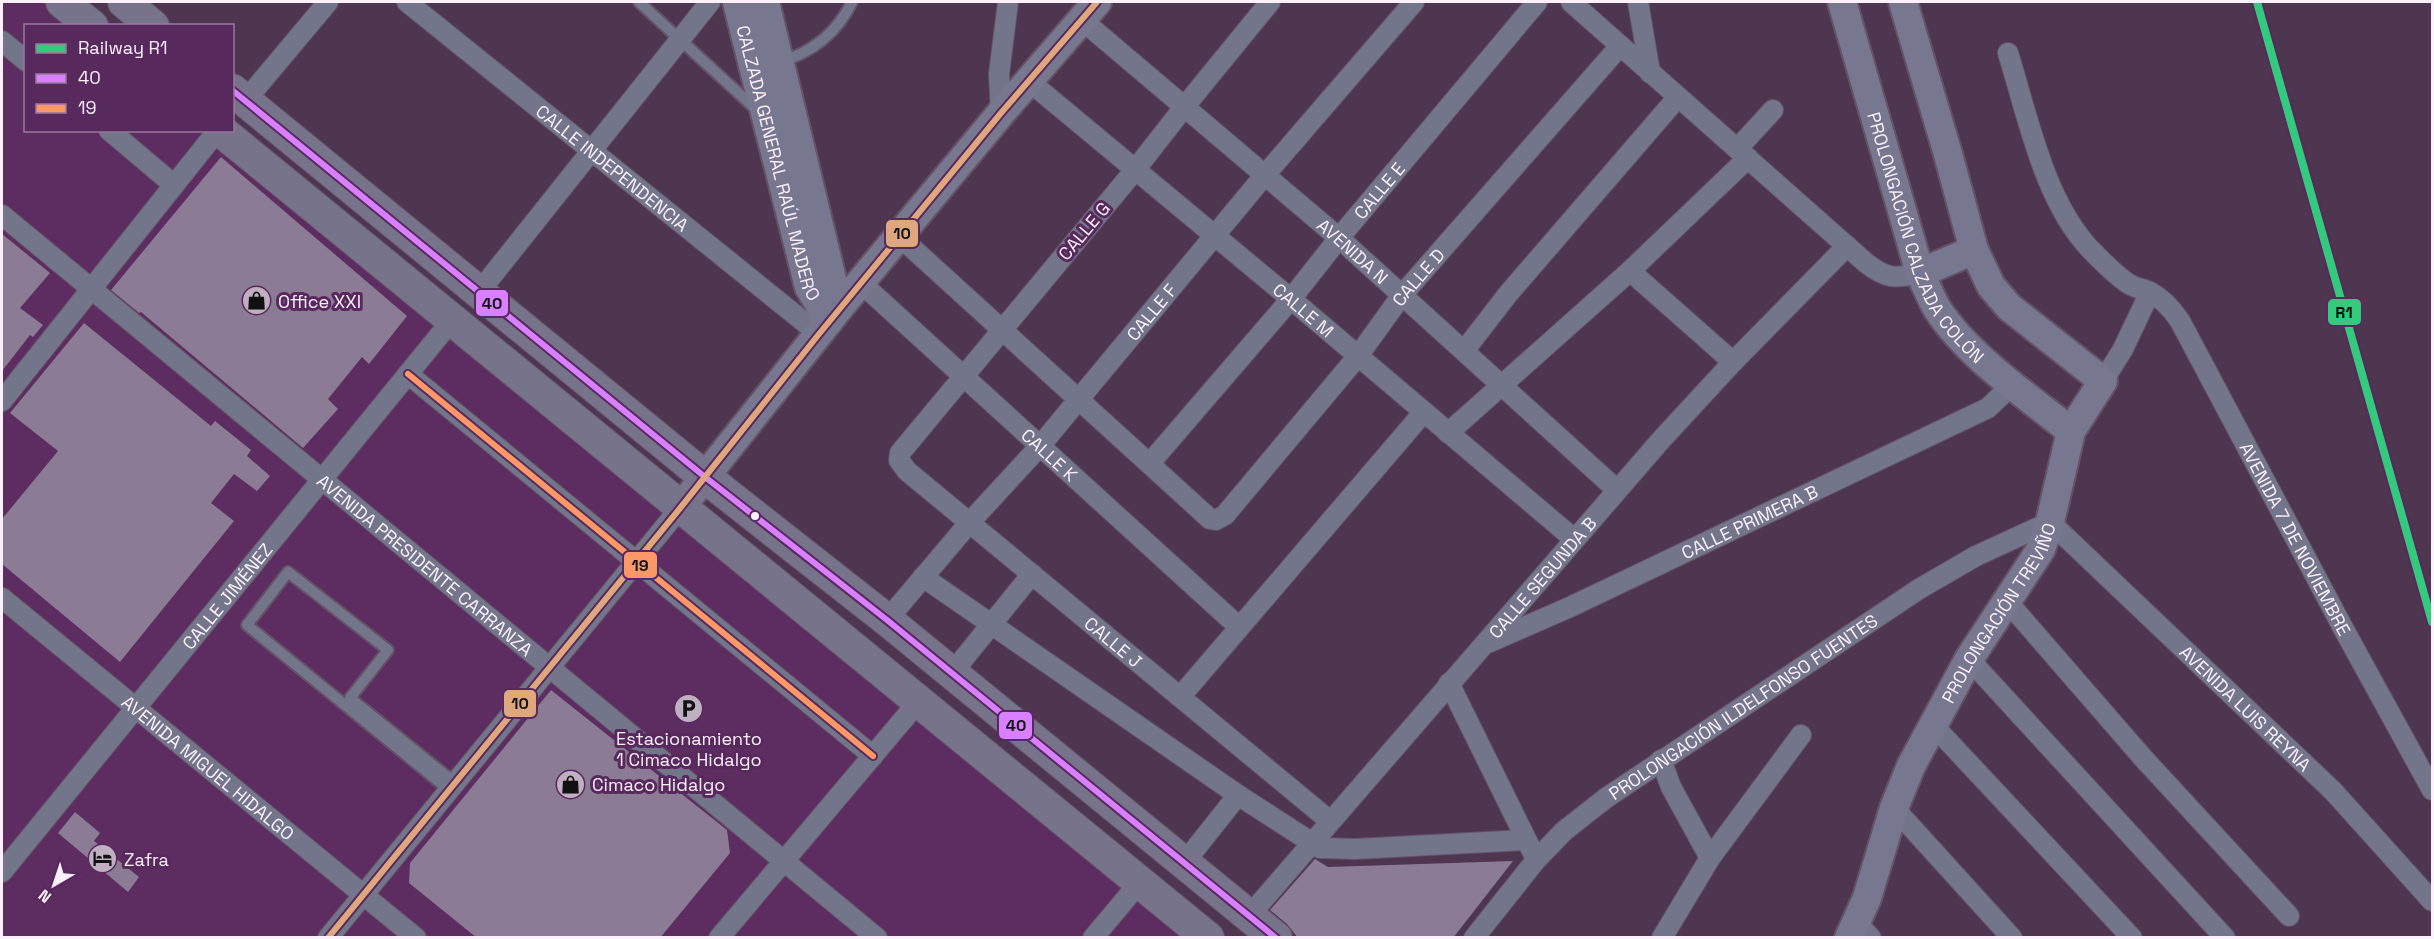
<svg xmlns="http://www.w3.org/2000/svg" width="2434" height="939" font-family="'Space Grotesk',sans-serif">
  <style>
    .built { fill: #5d2c61 }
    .building { fill: #8c7b94 }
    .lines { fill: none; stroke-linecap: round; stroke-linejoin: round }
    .lane-casing { stroke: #655266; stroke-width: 14 }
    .street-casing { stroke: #655266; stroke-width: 22 }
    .secondary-casing { stroke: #655266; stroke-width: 32 }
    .primary-casing { stroke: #655266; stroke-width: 34 }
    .lane { stroke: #73768a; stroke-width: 10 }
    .street { stroke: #73768a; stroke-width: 20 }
    .secondary { stroke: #77778f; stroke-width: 28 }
    .primary { stroke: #77738a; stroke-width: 32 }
    .bus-1-casing { stroke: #57295c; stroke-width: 10 }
    .bus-2-casing { stroke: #57295c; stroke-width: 10 }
    .bus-3-casing { stroke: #57295c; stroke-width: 10 }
    .bus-1 { stroke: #d880ff; stroke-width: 6 }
    .bus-2 { stroke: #fc9868; stroke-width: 6 }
    .bus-3 { stroke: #dfa77e; stroke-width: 6 }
    .rail-1-casing { stroke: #57295c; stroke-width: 12 }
    .rail-1 { stroke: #33ca7d; stroke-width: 8 }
    .bus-dot { fill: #fcf0fd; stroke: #57295c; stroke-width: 2 }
    .labels { text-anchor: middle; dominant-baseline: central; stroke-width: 6; stroke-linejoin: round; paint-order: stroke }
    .street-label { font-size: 18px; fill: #fcf0fd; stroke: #57295c }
    .poi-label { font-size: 18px; fill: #fcf0fd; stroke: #57295c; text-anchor: start }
    .line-badge { stroke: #57295c; stroke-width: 2 }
    .pale-badge-label { font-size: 16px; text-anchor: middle; font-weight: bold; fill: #111 }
  </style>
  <rect width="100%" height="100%" fill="#4e3550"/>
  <polygon class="built" points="2,2 88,2 117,25 26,26 26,130 232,130 233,120 1223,937 2,938"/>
  <g class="building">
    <polygon points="221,157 407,316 369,364 362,357 328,399 338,409 303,448 141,312 139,313 111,290"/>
    <polygon points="2,234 50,273 20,308 43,325 33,337 30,335 2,371"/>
    <polygon points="84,323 211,426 215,421 251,450 247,456 270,476 257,491 234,474 211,503 234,521 120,662 2,564 2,519 58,451 10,413"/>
    <polygon points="551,690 727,830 730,853 660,938 477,938 409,883 410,863"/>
    <polygon points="75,812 100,833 94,841 139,877 128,892 58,833"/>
    <polygon points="1315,859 1328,867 1513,861 1453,938 1298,938 1287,924 1270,910"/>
  </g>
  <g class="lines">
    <defs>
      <g id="lane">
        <polyline points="639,2 758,111"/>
        <path d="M 780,62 C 813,52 837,33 852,2"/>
        <polyline points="449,790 247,625 288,572 388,650 350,698 455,783"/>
      </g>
      <g id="street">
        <path id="s1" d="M 407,2 L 819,334"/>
        <path id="s2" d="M 1270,2 L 1185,106 L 1135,170 L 900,453 L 899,460 L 907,471 L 1330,821"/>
        <path d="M 1571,2 L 1866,263 C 1887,279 1894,279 1920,273"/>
        <polyline points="1638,2 1650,73"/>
        <path id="s3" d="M 1082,20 L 1339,238 L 1617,490"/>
        <polyline points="2,41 26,61"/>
        <path id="s4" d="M 2008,53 C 2028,117 2044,201 2091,250 C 2102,261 2116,276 2129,284 C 2135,288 2144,289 2150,292 C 2163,299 2172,309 2180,321 L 2342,626 L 2432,790"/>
        <path id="s5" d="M 1030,82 L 1291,299 L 1574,539"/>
        <polyline points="245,101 328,2"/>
        <polyline points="1001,113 999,74 1008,2"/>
        <polyline points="109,130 174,185"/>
        <polyline points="1737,149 1773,110"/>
        <path id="s6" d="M 2,215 L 877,938"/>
        <path id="s7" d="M 900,237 L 1210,519 L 1216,520 L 1225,515 L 1358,356 L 1402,295 L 1620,46"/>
        <polyline points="1630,271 1733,362"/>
        <path id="s8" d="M 861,283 L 1239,627"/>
        <polyline points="479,292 710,2"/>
        <polyline points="1464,351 1508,294 1678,97"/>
        <polyline points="408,374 873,756"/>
        <polyline points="2103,381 2123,349 2150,292"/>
        <polyline points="2,401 218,130"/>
        <polyline points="1448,433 1630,271 1748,158"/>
        <path id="s9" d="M 1150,463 L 1291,299 L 1339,238 L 1537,2"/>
        <polyline points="923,577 1238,795 1320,848 1355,849 1526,840"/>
        <path id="s10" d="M 2,598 L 416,938"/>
        <polyline points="2006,600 2144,759 2289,916"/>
        <path id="s11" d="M 887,620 L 970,522 L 1040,446 L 1264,176 L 1414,2"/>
        <path id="s12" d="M 1490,642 L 1570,607 L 1988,408 L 2013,384"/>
        <polyline points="1969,659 2225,938"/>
        <polyline points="952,673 1032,574"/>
        <polyline points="1449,683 1532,851"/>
        <polyline points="1180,697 1423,413"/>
        <polyline points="1932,724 2132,938"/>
        <polyline points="1661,760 1671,787 1710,858"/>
        <polyline points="1894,808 2012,938"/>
        <polyline points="1184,863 1238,795"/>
        <path id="s13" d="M 2,872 L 452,320"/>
        <path id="s14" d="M 1249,916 L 1661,440 L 1733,362 L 1847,246"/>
        <polyline points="1857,923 1871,938"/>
        <polyline points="328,938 681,507"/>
        <polyline points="719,938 919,701"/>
        <polyline points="1093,938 1140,882"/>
        <path id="s15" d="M 1474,938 L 1536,860 L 1564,831 L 1606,798 L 1919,589 L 1976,556 L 2050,522 L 2333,791 L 2432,901"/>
        <polyline points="1662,938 1710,858 1801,735"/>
      </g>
      <g id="secondary">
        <path id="s16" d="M 737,2 L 809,287 L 829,321"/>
        <polyline points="765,2 839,308"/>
        <path id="s17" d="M 1842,2 L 1920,273 C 1926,285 1931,299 1938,310 C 1968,356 2028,397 2071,431"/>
        <polyline points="1920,273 1974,250"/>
        <polyline points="681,507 839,308 1001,113 1097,2"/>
        <path id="s18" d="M 1849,938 L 1867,898 L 1894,808 L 1911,766 L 1969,659 L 2041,549 L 2050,522 L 2071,431 L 2103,381 L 2009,307 L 1991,286 L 1974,250 L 1948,154 L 1903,2"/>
      </g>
      <g id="primary">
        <polyline points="62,2 92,26"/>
        <polyline points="124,2 153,26"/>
        <polyline points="232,90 705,477 887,620 1276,938"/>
        <polyline points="220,130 1208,938"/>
      </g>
    </defs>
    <use href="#lane" class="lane-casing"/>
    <use href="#street" class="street-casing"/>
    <use href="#secondary" class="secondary-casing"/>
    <use href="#primary" class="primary-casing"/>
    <use href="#lane" class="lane"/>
    <use href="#street" class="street"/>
    <use href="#secondary" class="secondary"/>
    <use href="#primary" class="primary"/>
    <defs>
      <polyline id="bus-1" points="232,90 705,477 887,620 1276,938"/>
      <polyline id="bus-2" points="408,374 873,756"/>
      <polyline id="bus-3" points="328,938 681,507 819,334 1001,113 1097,2"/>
    </defs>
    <use href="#bus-1" class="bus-1-casing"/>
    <use href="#bus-2" class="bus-2-casing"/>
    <use href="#bus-3" class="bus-3-casing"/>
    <use href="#bus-1" class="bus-1"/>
    <use href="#bus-2" class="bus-2"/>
    <use href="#bus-3" class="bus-3"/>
    <defs>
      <polyline id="rail-1" points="2257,2 2432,622"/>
    </defs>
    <use href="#rail-1" class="rail-1-casing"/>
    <use href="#rail-1" class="rail-1"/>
  </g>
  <defs>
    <symbol id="shop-disc" viewBox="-11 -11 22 22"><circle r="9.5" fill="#bfafc0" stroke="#57295c"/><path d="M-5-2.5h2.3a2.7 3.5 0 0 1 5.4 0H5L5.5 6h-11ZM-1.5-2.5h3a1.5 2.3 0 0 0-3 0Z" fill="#111"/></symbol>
    <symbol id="parking-disc" viewBox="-11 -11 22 22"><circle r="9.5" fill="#bfafc0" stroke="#57295c"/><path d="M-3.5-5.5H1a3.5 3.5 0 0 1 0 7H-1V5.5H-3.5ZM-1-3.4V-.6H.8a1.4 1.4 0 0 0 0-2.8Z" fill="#111"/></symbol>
    <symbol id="hotel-disc" viewBox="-11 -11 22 22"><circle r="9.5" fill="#bfafc0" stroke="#57295c"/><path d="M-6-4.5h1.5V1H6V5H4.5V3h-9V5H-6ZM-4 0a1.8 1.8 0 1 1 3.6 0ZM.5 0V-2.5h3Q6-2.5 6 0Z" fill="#111"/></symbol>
  </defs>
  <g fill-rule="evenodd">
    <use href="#shop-disc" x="240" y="284" width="33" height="33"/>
    <use href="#parking-disc" x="672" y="692" width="33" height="33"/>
    <use href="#shop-disc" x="554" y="768" width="33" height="33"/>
    <use href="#hotel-disc" x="86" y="842" width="33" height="33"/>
  </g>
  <circle class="bus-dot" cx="755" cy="516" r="5"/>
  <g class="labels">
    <g class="street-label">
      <text stroke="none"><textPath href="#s16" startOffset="166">CALZADA GENERAL RAÚL MADERO</textPath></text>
      <text stroke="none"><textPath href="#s1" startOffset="264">CALLE INDEPENDENCIA</textPath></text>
      <text stroke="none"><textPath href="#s9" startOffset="356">CALLE E</textPath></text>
      <text transform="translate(1084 231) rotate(-50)">CALLE G</text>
      <text stroke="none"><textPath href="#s17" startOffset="252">PROLONGACIÓN CALZADA COLÓN</textPath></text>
      <text stroke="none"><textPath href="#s3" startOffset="356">AVENIDA N</textPath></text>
      <text stroke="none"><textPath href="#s7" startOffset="742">CALLE D</textPath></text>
      <text stroke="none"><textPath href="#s5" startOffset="356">CALLE M</textPath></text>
      <text stroke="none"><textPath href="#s11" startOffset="406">CALLE F</textPath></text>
      <text stroke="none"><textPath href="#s8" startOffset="255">CALLE K</textPath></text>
      <text stroke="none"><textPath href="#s12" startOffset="286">CALLE PRIMERA B</textPath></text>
      <text stroke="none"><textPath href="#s4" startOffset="578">AVENIDA 7 DE NOVIEMBRE</textPath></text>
      <text stroke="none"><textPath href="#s6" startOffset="549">AVENIDA PRESIDENTE CARRANZA</textPath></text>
      <text stroke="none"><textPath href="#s14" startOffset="448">CALLE SEGUNDA B</textPath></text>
      <text stroke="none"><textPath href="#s13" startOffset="356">CALLE JIMÉNEZ</textPath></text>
      <text stroke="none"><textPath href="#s18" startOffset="360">PROLONGACIÓN TREVIÑO</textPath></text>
      <text stroke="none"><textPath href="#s2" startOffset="872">CALLE J</textPath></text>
      <text stroke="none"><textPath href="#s15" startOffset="358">PROLONGACIÓN ILDELFONSO FUENTES</textPath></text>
      <text stroke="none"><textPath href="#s15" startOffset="987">AVENIDA LUIS REYNA</textPath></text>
      <text stroke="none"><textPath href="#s10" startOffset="267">AVENIDA MIGUEL HIDALGO</textPath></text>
    </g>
    <g class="poi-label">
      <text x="278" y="301">Office XXI</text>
      <text x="689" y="738" text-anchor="middle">Estacionamiento<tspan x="689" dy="21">1 Cimaco Hidalgo</tspan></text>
      <text x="592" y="784">Cimaco Hidalgo</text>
      <text x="124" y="859">Zafra</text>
    </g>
  </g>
  <g class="line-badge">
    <rect x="885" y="219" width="34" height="29" rx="6" fill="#dfa77e"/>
    <rect x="475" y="289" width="34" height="28" rx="6" fill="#d880ff"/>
    <rect x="2327" y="298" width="35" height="28" rx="6" fill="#33ca7d"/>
    <rect x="623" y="551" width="35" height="28" rx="6" fill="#fc9868"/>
    <rect x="503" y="689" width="34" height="29" rx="6" fill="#dfa77e"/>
    <rect x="998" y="711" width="35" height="29" rx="6" fill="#d880ff"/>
  </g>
  <g class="pale-badge-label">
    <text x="902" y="239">10</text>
    <text x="492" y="309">40</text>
    <text x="2344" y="318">R1</text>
    <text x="640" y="571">19</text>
    <text x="520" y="709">10</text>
    <text x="1016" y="731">40</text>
  </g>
  <rect width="2434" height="939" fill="none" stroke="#fcf0fd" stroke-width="6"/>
  <rect x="24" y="24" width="210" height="108" fill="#57295c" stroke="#99799c" stroke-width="1.5"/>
  <rect x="36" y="44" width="30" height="9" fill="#33ca7d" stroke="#99799c" stroke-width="1.5"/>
  <text x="78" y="54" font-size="18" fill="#fcf0fd">Railway R1</text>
  <rect x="36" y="74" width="30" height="9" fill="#d880ff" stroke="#99799c" stroke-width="1.5"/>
  <text x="78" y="84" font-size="18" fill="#fcf0fd">40</text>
  <rect x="36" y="104" width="30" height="9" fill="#fc9868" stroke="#99799c" stroke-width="1.5"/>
  <text x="78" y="114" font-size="18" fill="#fcf0fd">19</text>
  <g transform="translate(54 885) rotate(219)" stroke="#57295c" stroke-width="4.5" paint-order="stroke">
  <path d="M0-4.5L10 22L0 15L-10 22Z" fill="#fcf0fd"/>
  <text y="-9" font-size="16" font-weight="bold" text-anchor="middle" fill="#fcf0fd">N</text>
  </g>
</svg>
